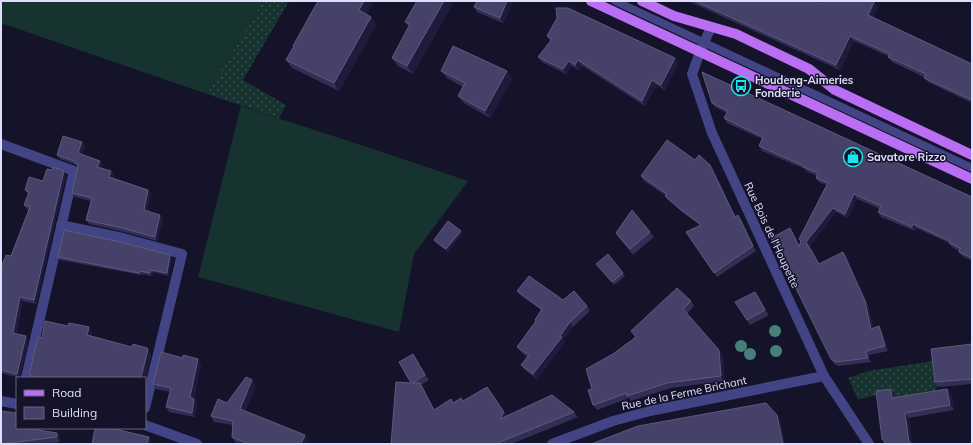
<svg xmlns="http://www.w3.org/2000/svg" width="973" height="445" font-family="Mulish,sans-serif">
  <style>
    .grass { fill: #173330 }
    .garden { fill: url(#garden-dots) }
    .lines { fill: none; stroke-linecap: round; stroke-linejoin: round }
    .service { stroke: #424485; stroke-width: 8 }
    .minor { stroke: #424485; stroke-width: 10 }
    .tertiary { stroke: #424485; stroke-width: 10 }
    .primary { stroke: #b96ef4; stroke-width: 10 }
    .tree { fill: #468078 }
    .wall { fill: #332e56 }
    .shaded-wall { fill: #1f1b3d }
    .building { fill: #464168; stroke: #5e5a7f }
    .labels { text-anchor: middle; dominant-baseline: central; stroke-width: 3; stroke-linejoin: round; paint-order: stroke }
    .poi-label { font-size: 11px; font-weight: bold; fill: #e0defd; stroke: #15132a; text-anchor: start }
    .street-label { font-size: 11px; fill: #e0defd; stroke: #15132a }
  </style>
  <defs>
    <pattern id="garden-dots" width="8" height="8" patternUnits="userSpaceOnUse"><rect width="8" height="8" fill="#173330"/><path d="M2 2h.1M6 6h.1" fill="none" stroke="#38504f" stroke-width="1.8" stroke-linecap="round"/></pattern>
  </defs>
  <rect width="100%" height="100%" fill="#15132a"/>
  <g class="grass">
    <polygon points="1,1 263,1 207,94 1,23"/>
    <polygon points="241,106 370,148 468,181 414,254 399,332 198,277"/>
  </g>
  <g class="garden">
    <polygon points="263,1 289,1 243,80 286,105 279,118 207,94"/>
    <polygon points="934,361 938,386 931,395 895,402 893,392 858,399 848,378 868,371"/>
  </g>
  <g class="lines">
    <polyline class="service" points="615,1 972,168"/>
    <g class="minor">
      <polyline points="711,27 700,52 692,74 712,133 824,376"/>
      <polyline points="1,144 74,171 26,378"/>
      <polyline points="61,225 123,238 182,254 145,408"/>
    </g>
    <g class="tertiary">
      <polyline points="1,401 17,404"/>
      <polyline points="145,425 197,444"/>
      <polyline points="552,444 613,421 650,411 824,376 869,444"/>
    </g>
    <g class="primary">
      <polyline points="591,1 972,179"/>
      <polyline points="642,1 674,16 736,34 809,69 835,90 972,155"/>
    </g>
  </g>
  <g class="tree">
    <circle cx="775" cy="331" r="6"/>
    <circle cx="741" cy="346" r="6"/>
    <circle cx="776" cy="351" r="6"/>
    <circle cx="750" cy="354" r="6"/>
  </g>
  <g class="wall">
    <polygon points="318,1 374,1 367,14 371,17 376,25 339,91 292,68 286,60 294,47 293,46"/>
    <polygon points="417,1 454,1 413,74 398,66 392,58 409,27 405,22"/>
    <polygon points="513,1 503,23 477,12 474,7"/>
    <polygon points="688,1 817,1 821,4 874,2 878,7 873,17 972,64 972,103 928,82 924,77 892,62 888,57 888,56 854,41 840,70"/>
    <polygon points="547,36 678,63 665,90 656,85 645,106 581,65 579,70 572,66 566,74 542,62 538,57 550,41"/>
    <polygon points="441,71 507,71 512,79 490,118 464,103 458,96 463,87 447,78"/>
    <polygon points="712,103 972,197 972,261 962,256 959,252 959,251 952,247 949,243 916,228 915,231 881,217 878,212 880,209 857,199 848,218 836,212 810,246 819,264 843,252 846,256 868,305 873,328 879,326 882,331 888,351 869,355 871,362 839,366 834,364 831,359 790,228 793,232 800,245 801,242 799,239 826,185 819,182 816,178 817,176 806,171 805,169 762,151 759,146 762,139 727,123 724,118 727,113 715,107"/>
    <polygon points="82,142 85,146 82,155 100,161 103,165 101,168 111,171 114,175 113,178 148,190 151,193 147,211 163,219 157,241 124,232 89,224 86,220 91,201 75,197 72,193 78,166 77,165 60,159 57,155"/>
    <polygon points="695,160 710,165 713,170 735,216 741,219 756,251 717,277 686,232 700,225 682,212 668,200 665,195 644,181 641,176"/>
    <polygon points="66,175 36,304 23,301 16,334 28,339 20,378 1,373 1,268 11,256 29,210 27,209 24,205 28,194 25,190 43,181"/>
    <polygon points="650,232 654,237 633,255 619,238 616,233"/>
    <polygon points="463,233 448,252 436,243 434,240"/>
    <polygon points="170,255 172,258 169,276 153,272 152,276 142,274 141,275 60,260 58,257"/>
    <polygon points="598,266 623,273 625,276 614,285"/>
    <polygon points="517,291 563,300 587,306 590,311 573,327 563,340 565,342 537,379 525,370 521,365 527,357 521,352 517,347 536,321 535,320 541,310 521,296"/>
    <polygon points="759,297 769,315 750,325 735,302"/>
    <polygon points="691,301 694,306 687,314 723,355 724,381 671,388 631,401 629,398 597,410 593,405 592,389 613,354 636,337"/>
    <polygon points="68,326 92,332 91,336 151,354 145,380 145,378 31,378 29,375 42,338"/>
    <polygon points="972,344 972,384 939,387 935,382"/>
    <polygon points="413,354 429,380 421,385 434,410 454,403 463,401 487,387 506,415 574,412 578,417 511,444 391,444 411,383"/>
    <polygon points="201,364 194,399 197,403 195,417 169,412 166,407 170,392 156,389 153,384"/>
    <polygon points="256,386 245,411 305,435 308,440 307,444 240,444 235,442 232,437 233,425 214,422 211,416 227,403"/>
    <polygon points="891,389 894,394 895,397 947,389 951,394 954,410 909,418 912,444"/>
    <polygon points="29,428 29,429 57,433 60,438 60,442 43,444 1,444"/>
  </g>
  <g class="shaded-wall">
    <polygon points="364,1 374,1 365,18 359,10"/>
    <polygon points="444,1 454,1 413,74 407,66"/>
    <polygon points="507,1 513,1 503,23 500,18"/>
    <polygon points="874,2 878,7 872,20 868,15"/>
    <polygon points="371,17 376,25 339,91 334,83"/>
    <polygon points="850,36 854,41 840,70 836,65"/>
    <polygon points="675,58 678,63 665,90 661,85"/>
    <polygon points="578,60 581,65 579,70 575,65"/>
    <polygon points="569,61 572,66 566,74 563,69"/>
    <polygon points="507,71 512,79 490,118 485,111"/>
    <polygon points="652,80 656,85 645,106 642,101"/>
    <polygon points="82,142 85,146 81,157 78,153"/>
    <polygon points="100,161 103,165 100,171 97,167"/>
    <polygon points="710,165 713,170 738,221 735,217"/>
    <polygon points="64,171 66,175 36,304 34,300"/>
    <polygon points="111,171 114,175 112,180 109,177"/>
    <polygon points="148,190 151,193 146,213 144,210"/>
    <polygon points="854,194 857,199 848,218 845,214"/>
    <polygon points="833,208 836,212 810,246 822,268 806,242"/>
    <polygon points="160,215 163,219 157,241 155,237"/>
    <polygon points="738,215 741,219 756,251 753,246"/>
    <polygon points="913,224 916,228 915,231 912,227"/>
    <polygon points="790,228 793,232 802,251 799,247"/>
    <polygon points="461,231 463,233 448,252 446,249"/>
    <polygon points="843,252 846,256 868,305 874,333 871,329"/>
    <polygon points="170,255 172,258 169,276 167,273"/>
    <polygon points="151,270 153,272 152,276 150,273"/>
    <polygon points="755,292 759,297 769,315 765,310"/>
    <polygon points="20,297 23,301 15,337 13,333"/>
    <polygon points="570,322 573,327 563,340 565,342 537,379 533,374 560,336"/>
    <polygon points="879,326 882,331 888,351 885,346"/>
    <polygon points="89,327 92,332 90,340 87,335"/>
    <polygon points="26,336 28,339 20,378 17,374"/>
    <polygon points="148,349 151,354 145,380 145,378 141,378"/>
    <polygon points="719,350 723,355 724,381 721,376"/>
    <polygon points="866,351 869,355 871,362 868,358"/>
    <polygon points="413,354 416,359 429,380 425,375"/>
    <polygon points="198,359 201,364 194,399 197,403 195,417 192,413 190,397"/>
    <polygon points="252,380 256,386 243,414 240,409"/>
    <polygon points="420,383 423,388 437,415 434,410"/>
    <polygon points="891,389 894,394 895,403 892,398"/>
    <polygon points="947,389 951,394 954,410 950,405"/>
    <polygon points="491,392 508,417 500,419"/>
    <polygon points="905,413 909,418 912,444 911,444 909,442"/>
    <polygon points="777,415 780,419 785,444 783,444"/>
    <polygon points="57,433 60,438 60,442 57,437"/>
    <polygon points="305,435 308,440 307,444 301,444"/>
    <polygon points="149,437 152,442 151,444 147,444"/>
  </g>
  <g class="building">
    <polygon points="318,1 364,1 359,10 371,17 334,83 286,60 294,46 293,46"/>
    <polygon points="417,1 444,1 407,66 392,58 410,24 405,22"/>
    <polygon points="477,1 507,1 500,18 474,7"/>
    <polygon points="695,1 817,1 821,4 823,1 872,1 874,2 868,15 972,64 972,100 924,78 926,74 888,57 890,54 850,36 836,65"/>
    <polygon points="556,8 568,8 675,58 661,85 652,80 642,101 578,60 575,65 569,61 563,69 538,57 552,39 547,36 557,18"/>
    <polygon points="453,46 507,71 485,111 458,96 465,83 441,71"/>
    <polygon points="702,72 972,197 972,258 959,252 960,248 949,243 950,241 913,224 912,227 878,212 881,206 854,194 845,214 833,208 806,242 819,264 843,252 865,301 871,329 879,326 885,346 866,351 868,358 836,362 831,359 771,238 790,228 799,247 801,241 799,239 828,183 816,178 818,173 803,167 804,166 759,146 763,137 724,118 728,111 712,103"/>
    <polygon points="63,136 82,142 78,153 100,161 97,167 111,171 109,177 148,190 144,210 160,215 155,237 122,228 86,220 92,198 72,193 78,166 74,161 57,155"/>
    <polygon points="667,140 695,160 699,155 710,165 735,217 738,215 753,246 714,273 686,232 701,225 679,208 665,196 667,194 641,176"/>
    <polygon points="53,167 64,171 34,300 20,297 13,333 26,336 17,374 1,370 1,268 6,255 11,256 30,207 24,205 29,192 25,190 29,177 43,181 47,169 52,170"/>
    <polygon points="632,210 650,232 630,249 616,233"/>
    <polygon points="448,221 461,231 446,249 434,240"/>
    <polygon points="64,230 120,242 170,255 167,273 151,270 150,273 140,271 139,273 58,257"/>
    <polygon points="608,254 623,273 612,282 596,264"/>
    <polygon points="529,276 563,300 574,291 587,306 570,322 560,336 562,337 533,374 521,365 529,355 517,347 536,321 535,320 542,309 517,291"/>
    <polygon points="677,288 691,301 683,309 719,350 721,376 667,383 627,396 627,393 593,405 588,390 592,389 586,369 613,354 636,337 631,331"/>
    <polygon points="755,292 765,310 747,320 735,302"/>
    <polygon points="45,321 68,326 69,323 89,327 87,335 132,347 133,344 147,348 148,349 141,378 41,378 29,375 38,337 42,338"/>
    <polygon points="972,344 972,379 935,382 931,349"/>
    <polygon points="161,352 183,358 183,355 198,359 190,397 194,399 192,413 166,407 171,388 153,384"/>
    <polygon points="413,354 425,375 412,383 420,383 434,410 451,399 453,403 461,398 463,401 487,387 504,412 500,419 552,395 574,412 495,444 391,444 396,382 411,383 399,362"/>
    <polygon points="246,377 252,380 240,409 305,435 301,444 249,444 232,437 233,421 211,416 218,399 227,403"/>
    <polygon points="891,389 892,398 947,389 950,405 905,413 909,442 912,444 886,444 882,439 876,391"/>
    <polygon points="766,403 777,415 783,444 591,444 638,426"/>
    <polygon points="1,411 17,413 17,428 26,428 57,433 57,437 1,444"/>
    <polygon points="95,428 108,428 119,430 149,437 147,444 92,444"/>
  </g>
  <defs>
    <symbol id="bus-ring" viewBox="-11 -11 22 22"><circle r="9.5" fill="#15132a" stroke="#19e7ee" stroke-width="1.5"/><path d="M-5-6H5V4H4V6H2V4H-2V6H-4V4H-5ZM-3.5-4V0h7V-4ZM-3.5 1.2v1.5H-2V1.2ZM2 1.2v1.5H3.5V1.2Z" fill="#19e7ee"/></symbol>
    <symbol id="shop-ring" viewBox="-11 -11 22 22"><circle r="9.5" fill="#15132a" stroke="#19e7ee" stroke-width="1.5"/><path d="M-5-2.5h2.3a2.7 3.5 0 0 1 5.4 0H5L5.5 6h-11ZM-1.5-2.5h3a1.5 2.3 0 0 0-3 0Z" fill="#19e7ee"/></symbol>
  </defs>
  <g fill-rule="evenodd">
    <use href="#bus-ring" x="730" y="75" width="22" height="22"/>
    <use href="#shop-ring" x="842" y="146" width="22" height="22"/>
  </g>
  <g class="labels">
    <g class="poi-label">
      <text x="755" y="80">Houdeng-Aimeries<tspan x="755" dy="13">Fonderie</tspan></text>
      <text x="867" y="157">Savatore Rizzo</text>
    </g>
    <g class="street-label">
      <text transform="translate(772 235) rotate(65)">Rue Bois de l'Houpette</text>
      <text transform="translate(684 393) rotate(-12)">Rue de la Ferme Brichant</text>
    </g>
  </g>
  <rect width="973" height="445" fill="none" stroke="#e0defd" stroke-width="4"/>
  <rect x="16" y="377" width="130" height="52" fill="#15132a" stroke="#66647e"/>
  <rect x="24" y="390" width="20" height="6" fill="#b96ef4" stroke="#66647e"/>
  <text x="52" y="397" font-size="12" fill="#e0defd">Road</text>
  <rect x="24" y="407" width="20" height="12" fill="#464168" stroke="#66647e"/>
  <text x="52" y="417" font-size="12" fill="#e0defd">Building</text>
</svg>
